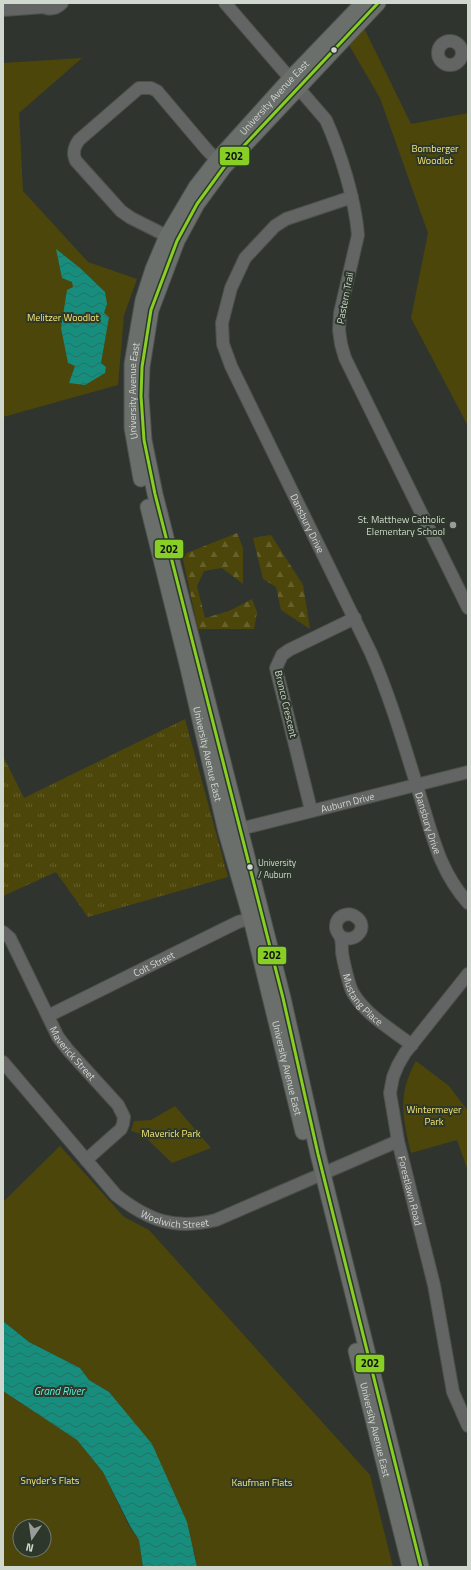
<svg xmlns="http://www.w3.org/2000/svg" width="471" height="1570" font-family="'Titillium Web',sans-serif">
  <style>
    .grass { fill: url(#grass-tufts) }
    .forest { fill: url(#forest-firs) }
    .park { fill: #4d460a; fill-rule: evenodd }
    .water { fill: url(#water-waves) }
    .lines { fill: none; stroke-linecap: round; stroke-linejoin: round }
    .minor-casing { stroke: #4d514c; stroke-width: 14 }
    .major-casing { stroke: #4d514c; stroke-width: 17 }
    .minor { stroke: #626563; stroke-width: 12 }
    .major { stroke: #6b6f6c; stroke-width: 15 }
    .bus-1-casing { stroke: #2d382b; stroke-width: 6 }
    .bus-1 { stroke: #87cf25; stroke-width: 3 }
    .bus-dot { fill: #d0d7cf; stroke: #2d382b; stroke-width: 1.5 }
    .poi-dot { fill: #989e97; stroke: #2d382b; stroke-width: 1.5 }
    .labels { text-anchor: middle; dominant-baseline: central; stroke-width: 4; stroke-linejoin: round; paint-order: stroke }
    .bus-label { font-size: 9px; fill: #d0d7cf; stroke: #2d382b; text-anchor: start }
    .street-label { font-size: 10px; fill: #d0d7cf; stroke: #2d382b }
    .park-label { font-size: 10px; fill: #f6e573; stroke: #2d382b }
    .poi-label { font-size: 10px; fill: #d0d7cf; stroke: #2d382b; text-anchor: end }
    .water-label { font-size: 11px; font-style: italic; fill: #57f5dd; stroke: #2d382b }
    .line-badge { stroke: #2d382b; stroke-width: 1.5 }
    .pale-badge-label { font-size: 11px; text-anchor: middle; font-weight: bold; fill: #111 }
  </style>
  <defs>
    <pattern id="grass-tufts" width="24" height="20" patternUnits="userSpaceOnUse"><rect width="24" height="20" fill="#4d460a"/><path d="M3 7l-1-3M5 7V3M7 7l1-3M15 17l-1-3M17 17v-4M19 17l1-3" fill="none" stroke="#66602d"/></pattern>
    <pattern id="forest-firs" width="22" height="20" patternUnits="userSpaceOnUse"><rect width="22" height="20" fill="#4d460a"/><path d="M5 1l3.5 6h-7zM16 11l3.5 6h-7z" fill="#66602d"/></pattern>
    <pattern id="water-waves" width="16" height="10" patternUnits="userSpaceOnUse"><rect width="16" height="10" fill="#168d7d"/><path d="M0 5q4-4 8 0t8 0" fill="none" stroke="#247267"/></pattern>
  </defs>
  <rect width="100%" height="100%" fill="#2f352e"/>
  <polygon class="grass" points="185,719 228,877 88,917 56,872 3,896 3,756 24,798"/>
  <g class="forest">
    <polygon points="237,533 243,548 243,584 222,568 204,571 197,586 205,618 229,611 252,599 257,612 254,629 198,629 183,559 187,553"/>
    <polygon points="271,535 303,585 310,629 281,610 276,587 263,579 253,538"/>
  </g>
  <g class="park">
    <polygon points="364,28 411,124 468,113 468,426 411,318 428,233 380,98 349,45"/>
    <polygon points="82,58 19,113 23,191 88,262 137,279 124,315 118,385 3,417 3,63"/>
    <path d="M 416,1061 L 449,1086 L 468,1111 L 468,1171 L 457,1140 L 411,1153 C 403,1117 397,1095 416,1061 Z"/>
    <polygon points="175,1106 211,1148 172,1163 142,1134 131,1131 134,1121 151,1120"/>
    <polygon points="60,1146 124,1217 149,1230 370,1475 393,1567 197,1567 194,1551 109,1392 89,1380 80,1368 29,1342 3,1321 3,1202"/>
    <path d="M 3,1391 L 77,1440 L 103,1472 L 129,1526 L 139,1540 L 143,1567 L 3,1567 ZM 20,1526 L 44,1526 L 44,1550 L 20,1550 Z"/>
  </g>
  <g class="water">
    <polygon points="56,249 80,268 105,292 107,304 104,313 109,317 101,363 106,367 105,373 85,385 69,383 75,366 68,363 61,328 67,290 73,287 72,282 62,278"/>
    <polygon points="3,1321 29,1342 80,1368 89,1380 109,1392 152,1444 187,1522 197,1567 143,1567 139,1540 130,1526 103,1472 77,1440 3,1391"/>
  </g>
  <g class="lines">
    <defs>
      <g id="minor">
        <path d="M 40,3 C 46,11 55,10 62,3"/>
        <path d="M 225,3 L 326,120 C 341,154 355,199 358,235 L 340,313 L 339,330 L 341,344 L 345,358 L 468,608"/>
        <polyline points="3,10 44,7"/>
        <circle cx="450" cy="53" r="12"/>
        <path id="s1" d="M 352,197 L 286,219 L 275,226 L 245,258 L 231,288 L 222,323 L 223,344 L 231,366 L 371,653 C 391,699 405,748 420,796 C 433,837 439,870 468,903"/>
        <path d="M 175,240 L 131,218 L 121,211 L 76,161 C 72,153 74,147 79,140 L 139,88 L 151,88 L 157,91 L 207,150 L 222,165"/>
        <polyline points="311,810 276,668 282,655 289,650 355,618"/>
        <path id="s2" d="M 232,831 L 468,772"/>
        <path id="s3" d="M 3,932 L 10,938 L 58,1037 L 68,1050 L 118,1105 L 124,1117 L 123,1124 L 121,1129 L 86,1160"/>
        <path id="s4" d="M 341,937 C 357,944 369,926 356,917 C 348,911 336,916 336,926 C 335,932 341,935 341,939 C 342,943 342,948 342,952 C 343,960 349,986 353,993 C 366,1015 392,1030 412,1045"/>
        <path id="s5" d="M 468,974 L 405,1053 L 398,1065 L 393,1077 L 390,1093 L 398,1141 L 434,1285 L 453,1392 L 468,1426"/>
        <path id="s6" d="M 48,1016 L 238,922 L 258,916"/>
        <path id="s7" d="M 3,1062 L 116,1195 C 149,1221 175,1230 216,1220 L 398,1141"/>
      </g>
      <g id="major">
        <polyline points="378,3 224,167 197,204 177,241 151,310 142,367 141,396 144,440 155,494 283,998 318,1154 421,1567"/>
        <path id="s8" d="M 141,479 L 132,428 L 132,364 L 143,300 L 153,269 L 167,236 L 196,187 L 217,160 L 290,79 L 363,3"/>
        <path id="s9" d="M 148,507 L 187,664 L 226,832 L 251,919 L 303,1132"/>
        <path id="s10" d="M 356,1351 L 410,1567"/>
      </g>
    </defs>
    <use href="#minor" class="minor-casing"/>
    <use href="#major" class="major-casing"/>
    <use href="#minor" class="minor"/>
    <use href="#major" class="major"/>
    <defs>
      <polyline id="bus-1" points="378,3 224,167 197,204 177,241 151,310 142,367 141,396 144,440 155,494 283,998 318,1154 421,1567"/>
    </defs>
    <use href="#bus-1" class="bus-1-casing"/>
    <use href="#bus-1" class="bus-1"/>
  </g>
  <g class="bus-dot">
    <circle cx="334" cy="50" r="3.5"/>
    <circle cx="250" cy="867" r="3.5"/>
  </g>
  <circle class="poi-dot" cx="453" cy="525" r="4"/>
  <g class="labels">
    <g class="bus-label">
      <text x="258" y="862">University<tspan x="258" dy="12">/ Auburn</tspan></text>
    </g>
    <g class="street-label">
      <text stroke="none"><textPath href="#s8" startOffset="425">University Avenue East</textPath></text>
      <text transform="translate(345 298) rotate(-79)">Pastern Trail</text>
      <text stroke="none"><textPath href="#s8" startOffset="89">University Avenue East</textPath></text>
      <text stroke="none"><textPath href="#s1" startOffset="415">Dansbury Drive</textPath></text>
      <text transform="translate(286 704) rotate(77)">Bronco Crescent</text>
      <text stroke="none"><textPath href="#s9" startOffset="254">University Avenue East</textPath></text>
      <text stroke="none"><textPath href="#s2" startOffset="119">Auburn Drive</textPath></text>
      <text stroke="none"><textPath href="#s1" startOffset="739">Dansbury Drive</textPath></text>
      <text stroke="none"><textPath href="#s6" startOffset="118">Colt Street</textPath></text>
      <text stroke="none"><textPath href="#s4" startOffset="146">Mustang Place</textPath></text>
      <text stroke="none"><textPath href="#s3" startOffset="141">Maverick Street</textPath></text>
      <text stroke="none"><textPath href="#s9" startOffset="578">University Avenue East</textPath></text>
      <text stroke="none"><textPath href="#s5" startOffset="244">Forestlawn Road</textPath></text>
      <text stroke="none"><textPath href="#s7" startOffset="240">Woolwich Street</textPath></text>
      <text stroke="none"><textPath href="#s10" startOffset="81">University Avenue East</textPath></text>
    </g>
    <g class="park-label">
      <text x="435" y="148">Bomberger<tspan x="435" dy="12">Woodlot</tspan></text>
      <text x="63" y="317">Melitzer Woodlot</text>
      <text x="434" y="1109">Wintermeyer<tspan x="434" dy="12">Park</tspan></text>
      <text x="171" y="1133">Maverick Park</text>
      <text x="50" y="1480">Snyder's Flats</text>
      <text x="262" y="1482">Kaufman Flats</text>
    </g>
    <g class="poi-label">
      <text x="445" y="519">St. Matthew Catholic<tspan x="445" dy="12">Elementary School</tspan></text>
    </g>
    <g class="water-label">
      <text x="59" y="1391">Grand River</text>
    </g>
  </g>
  <g class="line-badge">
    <rect x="219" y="146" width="31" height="20" rx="4" fill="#87cf25"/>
    <rect x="154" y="539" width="30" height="20" rx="4" fill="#87cf25"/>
    <rect x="257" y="946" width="30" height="19" rx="4" fill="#87cf25"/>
    <rect x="355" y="1354" width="30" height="19" rx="4" fill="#87cf25"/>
  </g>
  <g class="pale-badge-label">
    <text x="234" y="160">202</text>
    <text x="169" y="553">202</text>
    <text x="272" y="959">202</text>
    <text x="370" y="1367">202</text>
  </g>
  <rect width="471" height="1570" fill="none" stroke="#d0d7cf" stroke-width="8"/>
  <g transform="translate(32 1538) rotate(193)"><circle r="19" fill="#2d382b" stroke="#6e786d"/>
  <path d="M0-3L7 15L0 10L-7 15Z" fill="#989e97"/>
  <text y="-6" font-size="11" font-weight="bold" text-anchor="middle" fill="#d0d7cf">N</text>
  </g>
</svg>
